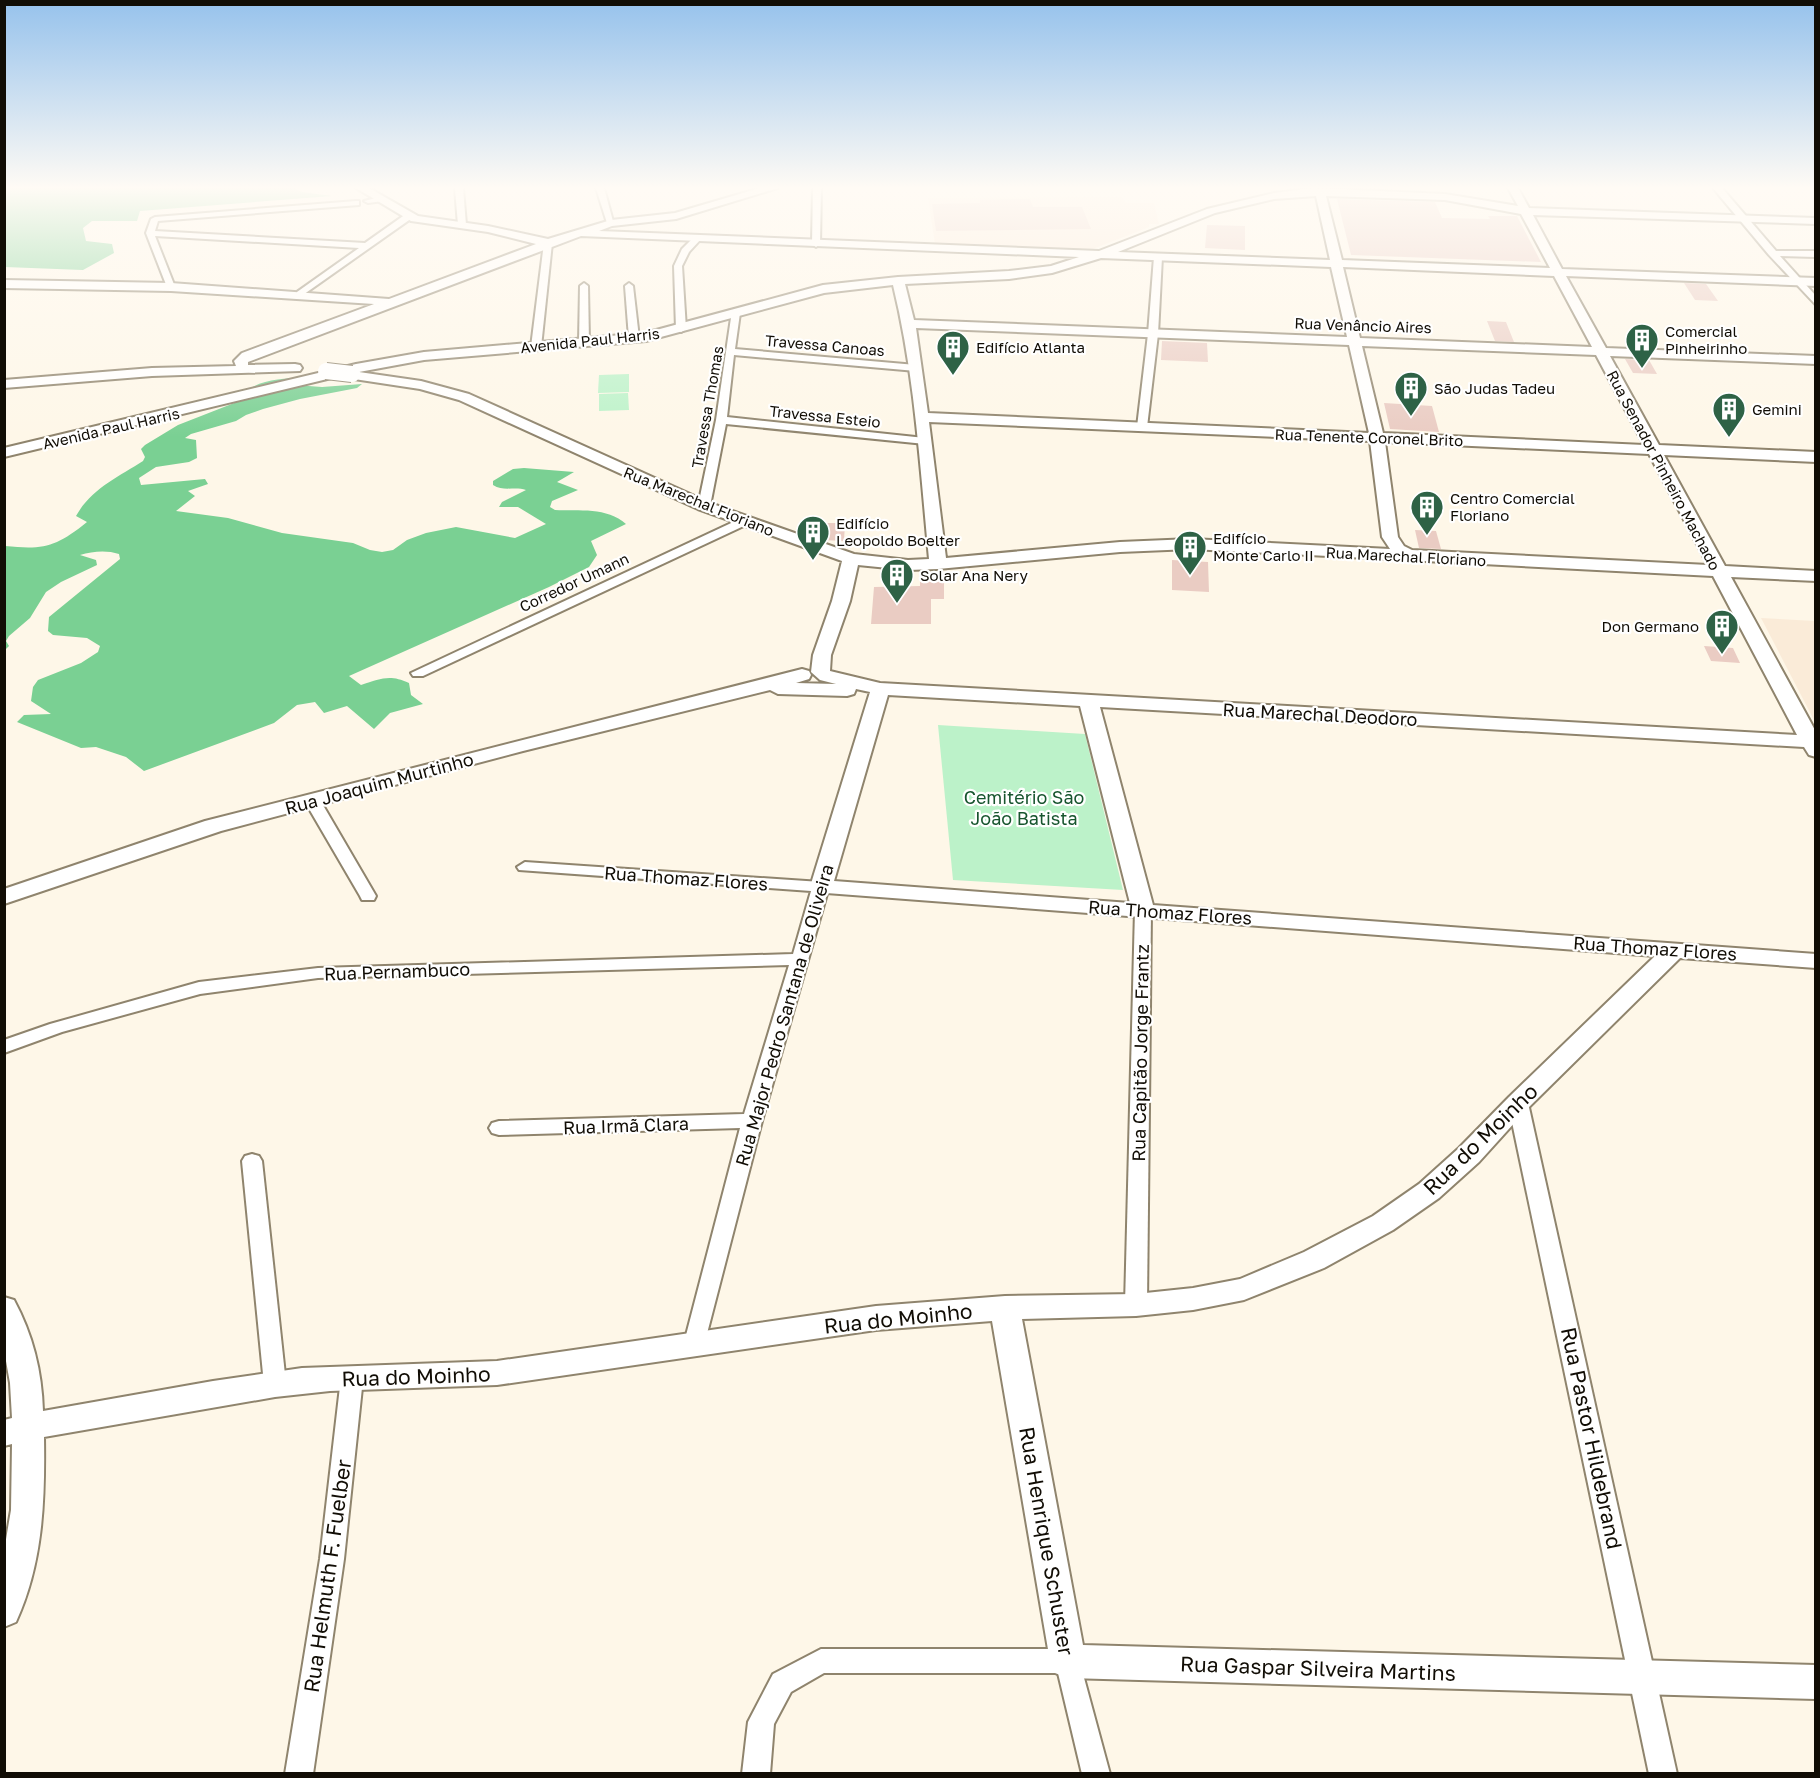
<svg xmlns="http://www.w3.org/2000/svg" width="1820" height="1778" font-family="'Golos Text',sans-serif">
  <style>
    .commercial { fill: #fcead9 }
    .medical { fill: #faebd8 }
    .green { fill: #bcf2c9 }
    .forest { fill: #7ad093 }
    .building { fill: #eaccc3 }
    .lines { fill: none; stroke-linecap: round; stroke-linejoin: round }
    .street-casing { stroke: #8f846d; stroke-width: 4 }
    .secondary-casing { stroke: #8f846d; stroke-width: 4 }
    .street { fill: #fff; fill-rule: evenodd }
    .secondary { fill: #fff; fill-rule: evenodd }
    .secondary-bridge-casing { stroke: #8f846d; stroke-width: 18; stroke-linecap: butt }
    .secondary-bridge { stroke: #fff; stroke-width: 16 }
    .labels { text-anchor: middle; dominant-baseline: central; stroke-width: 4.5; stroke-linejoin: round; paint-order: stroke }
    .far-street-label { font-size: 15px; fill: #110d05; stroke: #fff }
    .far-poi-label { font-size: 15px; fill: #110d05; stroke: #fff; text-anchor: start }
    .street-label { font-size: 18px; fill: #110d05; stroke: #fff }
    .park-label { font-size: 18px; fill: #17552e; stroke: #fff }
    .near-street-label { font-size: 21px; fill: #110d05; stroke: #fff }
  </style>
  <rect width="100%" height="100%" fill="#fef7e8"/>
  <polygon class="commercial" points="1122,197 1126,203 1154,203 1159,224 1149,224 1149,227 1090,250 935,244 928,198"/>
  <polygon class="medical" points="1761,618 1815,621 1815,722"/>
  <g class="green">
    <polygon points="629,374 629,392 598,393 599,375"/>
    <polygon points="628,393 629,410 599,411 599,394"/>
    <polygon points="938,725 1085,734 1123,890 953,880"/>
  </g>
  <g class="forest">
    <polygon points="5,188 294,188 302,192 332,196 140,211 137,221 92,221 83,228 86,241 112,244 114,253 83,270 5,267"/>
    <path d="M 301,377 L 305,379 L 295,385 L 322,387 L 362,384 L 357,388 L 300,399 L 263,409 L 246,415 L 236,421 L 191,434 L 185,438 L 196,440 L 197,458 L 189,462 L 156,467 L 139,478 L 141,485 L 205,479 L 208,484 L 188,491 L 195,496 L 176,511 L 228,518 L 282,533 L 353,543 L 370,550 L 382,552 L 393,550 L 407,540 L 426,533 L 456,527 L 515,538 L 546,524 L 518,507 L 499,507 L 502,502 L 526,490 C 515,486 504,492 493,485 L 493,481 L 513,469 L 524,468 L 574,472 L 557,482 L 578,490 L 552,501 L 550,507 L 555,510 C 579,511 607,507 626,524 L 591,541 L 597,555 L 589,567 L 549,587 L 349,676 L 361,685 C 381,679 389,674 409,683 L 411,695 L 423,704 L 390,713 L 374,729 L 347,706 L 324,713 L 315,702 L 297,705 L 274,723 L 144,771 L 126,757 L 96,747 L 81,748 L 17,722 L 24,715 L 51,714 L 31,701 L 33,687 L 38,680 L 81,663 L 98,652 L 100,646 L 87,638 L 53,635 L 48,631 L 49,617 L 120,559 L 119,554 C 107,550 93,551 80,555 L 96,560 L 97,565 L 61,582 L 46,592 L 30,618 L 9,636 L 6,641 L 9,646 L 5,650 L 5,546 C 44,550 56,547 87,522 L 76,516 C 91,489 118,477 143,461 L 145,457 L 141,449 L 145,445 L 178,425 L 260,393 L 247,391 C 260,379 285,379 301,377 Z"/>
  </g>
  <g class="building">
    <polygon points="1030,199 1033,207 1082,207 1091,229 936,231 932,204 980,203 980,200"/>
    <polygon points="1337,199 1435,202 1442,218 1490,219 1488,216 1517,216 1541,262 1351,255"/>
    <polygon points="1207,225 1245,226 1245,250 1205,248"/>
    <polygon points="1684,283 1706,284 1718,301 1695,300"/>
    <polygon points="1487,321 1506,322 1514,342 1495,341"/>
    <polygon points="1162,341 1207,343 1208,362 1161,360"/>
    <polygon points="1625,359 1649,360 1657,374 1633,373"/>
    <polygon points="1384,403 1432,406 1439,432 1390,429"/>
    <polygon points="824,523 845,523 844,541 822,540"/>
    <polygon points="1415,530 1436,531 1441,549 1419,548"/>
    <polygon points="1172,560 1208,562 1209,592 1172,590"/>
    <polygon points="920,580 944,580 944,599 931,599 931,624 871,624 874,587 920,586"/>
    <polygon points="1704,646 1733,648 1740,663 1711,661"/>
  </g>
  <g class="lines">
    <defs>
      <g id="street">
        <polygon points="455,188 463,188 466,225 462,227 458,225"/>
        <polygon points="596,188 604,188 614,225 607,223"/>
        <polygon points="813,188 821,188 820,244 816,247 812,244"/>
        <polygon points="1713,188 1722,188 1776,251 1816,251 1816,257 1780,256 1816,296 1816,305 1769,255"/>
        <polygon points="380,197 384,199 383,201 368,203 364,201"/>
        <polygon points="356,201 359,201 359,205 158,221 155,231 365,243 406,214 412,214 412,218 300,297 297,296 297,292 359,248 155,236 175,287 171,290 167,287 146,233 151,219 155,217"/>
        <polygon points="694,237 701,239 689,252 682,266 686,329 681,332 676,329 674,266 682,249"/>
        <polygon points="548,240 552,243 541,347 536,350 531,347 544,243"/>
        <polygon points="1158,254 1162,257 1158,334 1147,427 1142,430 1137,427 1148,334 1154,257"/>
        <polygon points="584,283 588,286 589,343 584,346 579,343 580,286"/>
        <polygon points="629,283 633,286 639,338 634,341 629,338 625,286"/>
        <polygon points="732,311 740,313 735,349 916,365 921,368 916,371 734,355 727,417 925,438 930,441 925,444 726,424 710,506 708,508 700,508 698,506 716,420"/>
        <polygon points="744,517 748,518 748,524 423,676 413,676 411,673"/>
        <polygon points="312,795 320,800 376,896 374,900 362,900 360,896 304,800"/>
        <polygon points="525,862 821,882 829,887 762,1121 703,1349 695,1352 687,1349 684,1343 740,1128 499,1135 492,1133 489,1128 492,1123 499,1121 744,1114 789,965 318,978 200,994 62,1032 4,1053 4,1040 50,1024 199,982 318,968 793,954 811,891 519,870 517,867"/>
        <polygon points="1143,905 1151,910 1147,1305 1144,1311 1136,1313 1128,1311 1125,1305 1135,910"/>
        <polygon points="1518,1096 1525,1098 1528,1103 1677,1774 1649,1774 1508,1103 1511,1098"/>
        <polygon points="252,1154 259,1156 262,1161 286,1384 283,1391 275,1393 267,1391 264,1384 242,1161 245,1156"/>
        <polygon points="352,1369 360,1372 363,1378 344,1559 313,1774 285,1774 320,1559 341,1378 344,1372"/>
        <polygon points="821,1649 1068,1649 1077,1652 1110,1774 1082,1774 1058,1673 824,1673 791,1692 774,1724 770,1774 742,1774 748,1722 773,1674"/>
      </g>
      <path id="secondary" d="M 356,188 L 369,188 L 418,216 L 488,226 L 548,239 L 611,220 L 675,213 L 760,188 L 778,188 L 676,219 L 612,226 L 599,231 L 1099,251 L 1207,209 L 1274,193 L 1314,188 L 1445,194 L 1518,206 L 1508,188 L 1518,188 L 1529,208 L 1816,218 L 1816,224 L 1533,215 L 1562,269 L 1816,278 L 1816,286 L 1566,276 L 1606,348 L 1816,356 L 1816,364 L 1610,356 L 1659,445 L 1816,452 L 1816,462 L 1664,455 L 1725,566 L 1816,571 L 1816,581 L 1731,577 L 1816,732 L 1816,757 L 1809,755 L 1804,747 L 1100,707 L 1153,905 L 1816,954 L 1816,968 L 1680,958 L 1527,1109 L 1479,1162 L 1439,1198 L 1393,1230 L 1324,1268 L 1244,1300 L 1193,1310 L 1136,1316 L 1022,1319 L 1083,1645 L 1816,1665 L 1816,1699 L 1068,1678 L 1055,1673 L 1050,1661 L 992,1321 L 876,1330 L 497,1385 L 330,1391 L 275,1397 L 44,1437 C 45,1501 43,1563 16,1622 L 4,1627 L 4,1551 L 11,1510 L 12,1444 L 4,1446 L 4,1420 L 12,1418 L 10,1383 L 4,1350 L 4,1297 L 14,1300 C 33,1335 42,1372 43,1411 L 213,1381 L 302,1368 L 497,1361 L 876,1306 L 1005,1296 L 1136,1294 L 1193,1288 L 1240,1279 L 1304,1252 L 1373,1216 L 1419,1184 L 1459,1148 L 1509,1097 L 1655,956 L 813,892 L 810,887 L 870,692 L 856,689 L 854,694 L 847,696 L 778,694 L 770,690 L 523,751 L 221,831 L 4,904 L 4,889 L 205,821 L 802,669 L 809,671 L 811,675 L 809,679 L 796,683 L 836,684 L 820,680 L 811,672 L 813,655 L 832,601 L 842,561 L 698,509 L 459,400 L 420,389 L 354,379 L 349,378 L 348,374 L 4,457 L 4,448 L 356,364 L 424,352 L 645,333 L 823,285 L 898,277 L 1009,271 L 1051,266 L 1079,257 L 581,236 L 248,362 L 248,365 L 295,364 L 300,365 L 302,368 L 300,371 L 152,376 L 4,388 L 4,380 L 152,368 L 236,366 L 234,361 L 242,353 L 374,304 L 171,291 L 4,288 L 4,280 L 171,283 L 389,299 L 536,244 L 488,232 L 411,221 ZM 1316,196 L 1330,260 L 1118,252 L 1215,213 L 1274,199 ZM 1326,196 L 1445,200 L 1521,214 L 1550,268 L 1342,260 ZM 1101,258 L 1331,267 L 1347,337 L 914,320 L 905,284 L 1009,279 L 1052,273 ZM 1343,267 L 1554,276 L 1592,347 L 1360,338 ZM 893,285 C 915,375 920,468 929,559 L 908,560 L 854,554 L 710,503 L 469,394 L 421,381 L 359,372 L 424,360 L 646,341 L 824,293 ZM 916,328 L 1349,345 L 1369,433 L 928,413 ZM 1362,346 L 1596,355 L 1644,445 L 1383,433 ZM 929,422 L 1370,441 L 1382,537 L 1390,549 L 1191,539 L 1120,542 L 946,558 ZM 1385,442 L 1649,454 L 1708,565 L 1412,550 L 1404,546 L 1398,537 ZM 1191,549 L 1713,576 L 1797,735 L 880,683 L 830,671 L 831,655 L 850,601 L 858,565 L 908,570 L 938,569 L 1120,552 ZM 888,695 L 1080,706 L 1130,903 L 834,881 Z"/>
    </defs>
    <use href="#street" class="street-casing"/>
    <use href="#secondary" class="secondary-casing"/>
    <use href="#street" class="street"/>
    <use href="#secondary" class="secondary"/>
    <defs>
      <polyline id="secondary-bridge" points="326,371 352,374"/>
    </defs>
    <use href="#secondary-bridge" class="secondary-bridge-casing"/>
    <use href="#secondary-bridge" class="secondary-bridge"/>
  </g>
  <linearGradient id="sky" x2="0" y2="1"><stop stop-color="#96c2ec"/><stop offset="0.43" stop-color="#fffbf5"/><stop offset="1" stop-color="#fffbf5" stop-opacity="0"/></linearGradient>
  <rect width="1820" height="437" fill="url(#sky)"/>
  <defs>
    <symbol id="building-pin" viewBox="-11 -11 22 30"><path d="M0 17L-7.5 6A9.5 9.5 0 1 1 7.5 6Z" fill="#2e6246" stroke="#fff"/><path d="M-4-6H4V6H1V3H-1V6H-4ZM-2.5-4.3h1.7v1.8h-1.7ZM.8-4.3h1.7v1.8H.8ZM-2.5-1h1.7V.8h-1.7ZM.8-1h1.7V.8H.8Z" fill="#fff"/></symbol>
  </defs>
  <g fill-rule="evenodd">
    <use href="#building-pin" x="1623" y="321" width="38" height="52"/>
    <use href="#building-pin" x="934" y="328" width="38" height="52"/>
    <use href="#building-pin" x="1392" y="369" width="38" height="52"/>
    <use href="#building-pin" x="1710" y="390" width="38" height="52"/>
    <use href="#building-pin" x="1408" y="488" width="38" height="52"/>
    <use href="#building-pin" x="794" y="513" width="38" height="52"/>
    <use href="#building-pin" x="1171" y="528" width="38" height="52"/>
    <use href="#building-pin" x="878" y="556" width="38" height="52"/>
    <use href="#building-pin" x="1703" y="607" width="38" height="52"/>
  </g>
  <g class="labels">
    <g class="far-street-label">
      <text transform="translate(1363 325) rotate(2)">Rua Venâncio Aires</text>
      <text transform="translate(590 340) rotate(-6)">Avenida Paul Harris</text>
      <text transform="translate(825 345) rotate(5)">Travessa Canoas</text>
      <text transform="translate(707 407) rotate(-80)">Travessa Thomas</text>
      <text transform="translate(825 416) rotate(6)">Travessa Esteio</text>
      <text transform="translate(111 428) rotate(-13)">Avenida Paul Harris</text>
      <text transform="translate(1369 437) rotate(2)">Rua Tenente Coronel Brito</text>
      <text transform="translate(1664 470) rotate(62)">Rua Senador Pinheiro Machado</text>
      <text transform="translate(699 501) rotate(22)">Rua Marechal Floriano</text>
      <text transform="translate(1406 556) rotate(3)">Rua Marechal Floriano</text>
      <text transform="translate(574 582) rotate(-25)">Corredor Umann</text>
    </g>
    <g class="far-poi-label">
      <text x="1665" y="331">Comercial<tspan x="1665" dy="17">Pinheirinho</tspan></text>
      <text x="976" y="347">Edifício Atlanta</text>
      <text x="1434" y="388">São Judas Tadeu</text>
      <text x="1752" y="409">Gemini</text>
      <text x="1450" y="498">Centro Comercial<tspan x="1450" dy="17">Floriano</tspan></text>
      <text x="836" y="523">Edifício<tspan x="836" dy="17">Leopoldo Boelter</tspan></text>
      <text x="1213" y="538">Edifício<tspan x="1213" dy="17">Monte Carlo II</tspan></text>
      <text x="920" y="575">Solar Ana Nery</text>
      <text x="1699" y="626" text-anchor="end">Don Germano</text>
    </g>
    <g class="street-label">
      <text transform="translate(1320 714) rotate(3)">Rua Marechal Deodoro</text>
      <text transform="translate(379 783) rotate(-15)">Rua Joaquim Murtinho</text>
      <text transform="translate(686 878) rotate(4)">Rua Thomaz Flores</text>
      <text transform="translate(1170 912) rotate(4)">Rua Thomaz Flores</text>
      <text transform="translate(1655 948) rotate(4)">Rua Thomaz Flores</text>
      <text transform="translate(397 971) rotate(-2)">Rua Pernambuco</text>
      <text transform="translate(784 1015) rotate(-74)">Rua Major Pedro Santana de Oliveira</text>
      <text transform="translate(1140 1053) rotate(-89)">Rua Capitão Jorge Frantz</text>
      <text transform="translate(626 1125) rotate(-2)">Rua Irmã Clara</text>
    </g>
    <g class="park-label">
      <text x="1024" y="797">Cemitério São<tspan x="1024" dy="21">João Batista</tspan></text>
    </g>
    <g class="near-street-label">
      <text transform="translate(1480 1139) rotate(-44)">Rua do Moinho</text>
      <text transform="translate(898 1318) rotate(-6)">Rua do Moinho</text>
      <text transform="translate(416 1376) rotate(-2)">Rua do Moinho</text>
      <text transform="translate(1592 1438) rotate(78)">Rua Pastor Hildebrand</text>
      <text transform="translate(1047 1541) rotate(80)">Rua Henrique Schuster</text>
      <text transform="translate(327 1576) rotate(-82)">Rua Helmuth F. Fuelber</text>
      <text transform="translate(1318 1668) rotate(2)">Rua Gaspar Silveira Martins</text>
    </g>
  </g>
  <rect width="1820" height="1778" fill="none" stroke="#110d05" stroke-width="12"/>
</svg>
